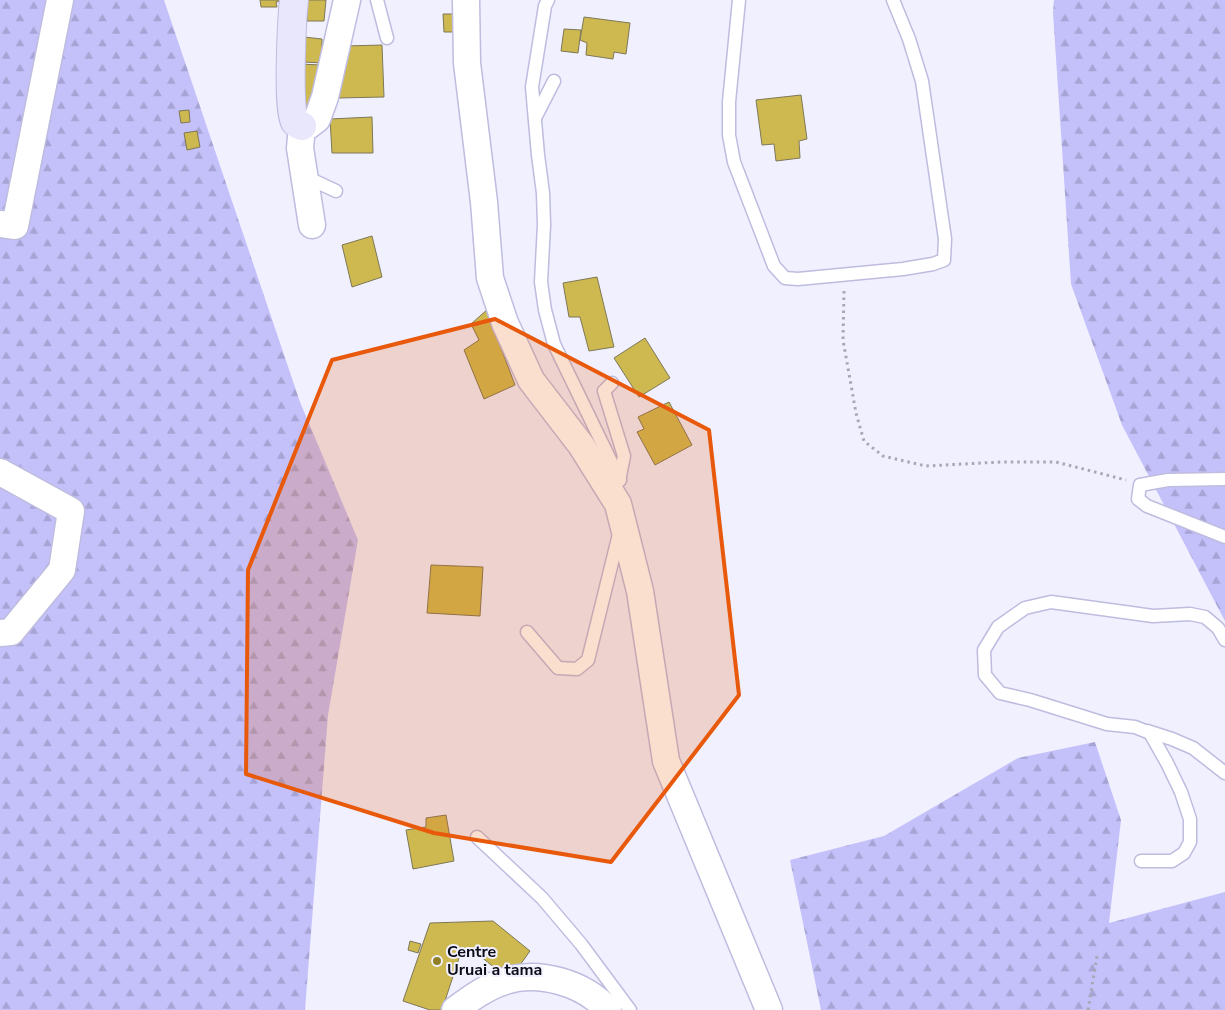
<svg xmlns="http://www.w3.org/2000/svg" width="1225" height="1010" font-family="'Nunito Sans',sans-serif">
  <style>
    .forest { fill: url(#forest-firs) }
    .building { fill: #ceb951; stroke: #7e7756 }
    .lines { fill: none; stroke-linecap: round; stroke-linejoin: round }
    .lane-casing { stroke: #bebcdf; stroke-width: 15 }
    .street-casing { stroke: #bebcdf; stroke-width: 29 }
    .secondary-casing { stroke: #bebcdf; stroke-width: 30 }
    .path { stroke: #a8a7b5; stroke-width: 3; stroke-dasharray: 2.5 4; stroke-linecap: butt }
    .lane { stroke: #fff; stroke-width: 12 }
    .street { stroke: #fff; stroke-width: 26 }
    .secondary { stroke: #e8e7fb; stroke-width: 28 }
    .marked { fill: #e8590c; fill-opacity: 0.2; stroke: #e8590c; stroke-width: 4; stroke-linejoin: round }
    .poi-dot { fill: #907f26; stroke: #f1f0ff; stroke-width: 2 }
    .labels { text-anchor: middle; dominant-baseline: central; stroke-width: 4; stroke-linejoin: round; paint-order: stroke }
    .poi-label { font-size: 16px; font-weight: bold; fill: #0b0a15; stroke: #f1f0ff; text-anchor: start }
  </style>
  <defs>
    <pattern id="forest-firs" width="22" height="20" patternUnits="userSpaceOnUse" patternTransform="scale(1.25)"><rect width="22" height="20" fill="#c4c1fa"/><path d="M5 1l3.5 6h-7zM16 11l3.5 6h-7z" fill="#a7a4d5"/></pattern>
  </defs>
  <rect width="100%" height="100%" fill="#f1f0ff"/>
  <g class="forest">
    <polygon points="0,0 164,0 300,402 358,540 328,715 305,1010 0,1010"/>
    <polygon points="1054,0 1225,0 1225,621 1122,425 1071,284 1053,13"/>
    <polygon points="1095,742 1121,820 1109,923 1225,892 1225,1010 821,1010 790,860 884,836 1018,758"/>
  </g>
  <g class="building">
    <polygon points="260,0 287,0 276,2 277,7 261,7"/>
    <polygon points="307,0 326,0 324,21 307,21"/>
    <polygon points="443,14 454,14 455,32 444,32"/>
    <polygon points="584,17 630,23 626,54 614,52 613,59 586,55 587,43 580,40"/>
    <polygon points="564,29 581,30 578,53 561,51"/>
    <polygon points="304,37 322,39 322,63 304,62"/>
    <polygon points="382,45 384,97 338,98 338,73 345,73 345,46"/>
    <polygon points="301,64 320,65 316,105 303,105"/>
    <polygon points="801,95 807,139 799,141 800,158 776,161 774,144 762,145 756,100"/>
    <polygon points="189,110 190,122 181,123 179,111"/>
    <polygon points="372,117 373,153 332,153 330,119"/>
    <polygon points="197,131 200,147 187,150 184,133"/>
    <polygon points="372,236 382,277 352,287 342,245"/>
    <polygon points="597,277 614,347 589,351 580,317 569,317 563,283"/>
    <polygon points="489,308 500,334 496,335 515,385 484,399 464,350 479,340 471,324"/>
    <polygon points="645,338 670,378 639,397 614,358"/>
    <polygon points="669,402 692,445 655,465 637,432 644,429 638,417"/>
    <polygon points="431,565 483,567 480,616 427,613"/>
    <polygon points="446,815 454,861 413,869 406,830 426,827 426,818"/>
    <polygon points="493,921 530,951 515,972 503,975 479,955 460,955 442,1010 430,1010 403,1001 430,923"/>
    <polygon points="410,941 421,944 418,953 408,950"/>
  </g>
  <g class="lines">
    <defs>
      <g id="lane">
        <polyline points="377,0 387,38"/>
        <polyline points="548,0 545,6 532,87 538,155 543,193 544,225 541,282 545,310 554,344 620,480"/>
        <polyline points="739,0 729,102 729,135 734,162 774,266 785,278 798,279 903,269 933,264 944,260 945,239 922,81 909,39 893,0"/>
        <polyline points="535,118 554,81"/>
        <polyline points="304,176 336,191"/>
        <polyline points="612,383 604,391 624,456 619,481"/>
        <polyline points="1225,479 1168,480 1140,485 1138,499 1147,506 1225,537"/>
        <polyline points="527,632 558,668 577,669 588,660 620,530"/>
        <polyline points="1147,731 1172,739 1193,748 1225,773"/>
        <polyline points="477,837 542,898 581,944 630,1010"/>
        <polyline points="1141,861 1172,861 1184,853 1190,842 1190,819 1181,792 1167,763 1150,733 1135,727 1107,724 1030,700 1000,693 985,675 984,650 998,627 1025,608 1051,602 1153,616 1190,614 1205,617 1218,628 1225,640"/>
      </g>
      <g id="street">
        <polyline points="466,0 467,63 484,202 490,278 505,323 531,380 581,445 618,504 640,591 666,761 769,1010"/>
        <polyline points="0,224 15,226 60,0"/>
        <polyline points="312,225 300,148 302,126 308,126 317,119 325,97 347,0"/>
        <polyline points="0,472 71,511 62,570 11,632 0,633"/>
        <path d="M 455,1010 C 470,999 486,987 505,981 C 539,970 584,983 608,1010"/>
      </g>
      <path id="secondary" d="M 294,0 C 292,18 287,111 295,122 C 297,124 299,125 302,126"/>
    </defs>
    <use href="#lane" class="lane-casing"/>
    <use href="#street" class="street-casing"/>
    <use href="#secondary" class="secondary-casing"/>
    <g class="path">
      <polyline points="844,291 843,340 856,413 864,441 883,456 926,466 1001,462 1056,462 1126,480"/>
      <polyline points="1088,1010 1097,956"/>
    </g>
    <use href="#lane" class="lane"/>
    <use href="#street" class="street"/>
    <use href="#secondary" class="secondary"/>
  </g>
  <path class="marked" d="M 495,319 L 709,430 L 739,695 L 611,862 L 434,833 L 246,774 L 248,570 L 332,360 Z"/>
  <circle class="poi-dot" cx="437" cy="961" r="5"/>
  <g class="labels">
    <g class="poi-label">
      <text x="447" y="952">Centre<tspan x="447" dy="18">Uruai a tama</tspan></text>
    </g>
  </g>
</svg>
